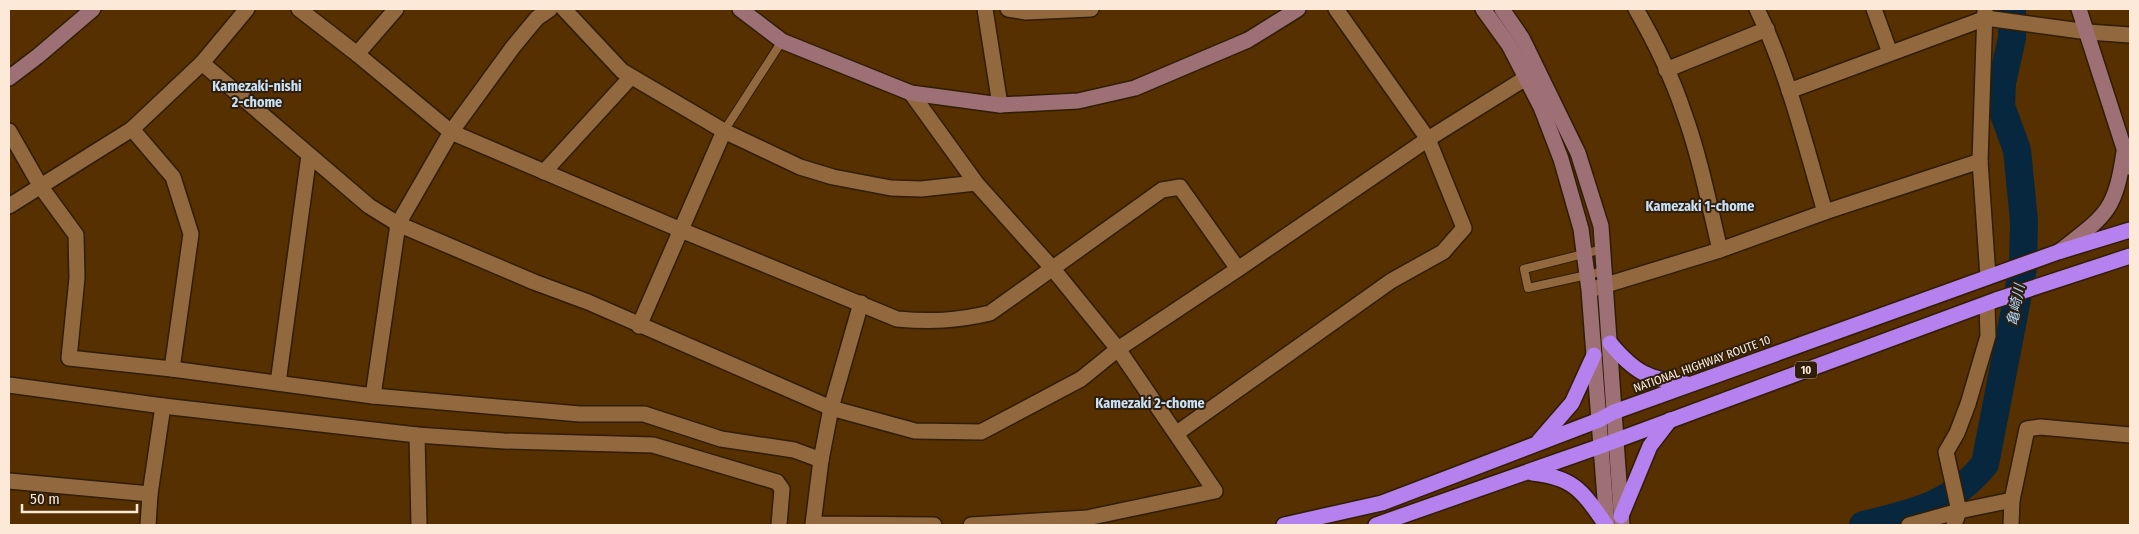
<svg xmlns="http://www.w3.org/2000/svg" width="2139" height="534" font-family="'Fira Sans Condensed','Noto Sans JP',sans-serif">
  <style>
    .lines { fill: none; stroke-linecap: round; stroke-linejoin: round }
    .river { stroke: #06273e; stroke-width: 28 }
    .lane-casing { stroke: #311c06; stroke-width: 10 }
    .street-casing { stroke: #311c06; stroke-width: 18 }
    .secondary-casing { stroke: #311c06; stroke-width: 18 }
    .highway-casing { stroke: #311c06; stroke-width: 18 }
    .lane { stroke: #92683f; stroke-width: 8 }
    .street { stroke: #92683f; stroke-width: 15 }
    .secondary { stroke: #9c7074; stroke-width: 15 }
    .highway { stroke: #b581ee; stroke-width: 15 }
    .labels { text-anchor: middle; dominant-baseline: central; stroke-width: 4; stroke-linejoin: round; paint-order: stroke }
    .shield { fill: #2f1e0c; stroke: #beac9b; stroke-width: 1 }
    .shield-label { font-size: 11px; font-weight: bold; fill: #fce9d8 }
    .street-label { font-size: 12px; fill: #fce9d8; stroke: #2f1e0c }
    .neighbourhood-label { font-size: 14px; font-weight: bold; fill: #c9e2f8; stroke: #2f1e0c }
    .water-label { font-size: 14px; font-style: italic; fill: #aad6fc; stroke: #2f1e0c }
  </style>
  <rect width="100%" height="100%" fill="#563001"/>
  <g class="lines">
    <path class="river" d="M 1863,525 C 1912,513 1953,505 1985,464 L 2023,268 L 2024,221 L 2017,150 L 2001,106 L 2002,83 L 2012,38 L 2012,9"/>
    <defs>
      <g id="lane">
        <polyline points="724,131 782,41"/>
        <polyline points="1603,249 1524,269 1528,288 1605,271"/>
      </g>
      <g id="street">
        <path d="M 299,9 L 357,54 L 451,132 L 681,230 L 897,319 C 931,322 956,321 990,313 L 1162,190 L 1180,187 L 1238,269"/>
        <polyline points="564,9 622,71 724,131 800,167 833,177 891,188 921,189 976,183"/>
        <polyline points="985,9 1000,105"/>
        <polyline points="1008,9 1026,12 1091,9"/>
        <path d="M 1636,9 C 1655,42 1672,77 1684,113 C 1700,157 1709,204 1720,250"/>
        <path d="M 1757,9 C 1788,73 1805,144 1825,212"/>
        <polyline points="1874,9 1890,53"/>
        <polyline points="1985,10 1980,161 1988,277"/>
        <polyline points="357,54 396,9"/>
        <polyline points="202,63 369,206 398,224 534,282 588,302 831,408 915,431 981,432 1081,379 1118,349 1238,269 1428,139 1537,71"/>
        <polyline points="1666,70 1767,29"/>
        <polyline points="1789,91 1986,18 2088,32 2130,35"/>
        <polyline points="911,93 976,183 1053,269 1118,349 1215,491 1087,518 971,525"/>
        <polyline points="132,129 173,177 191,234 172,369"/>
        <polyline points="9,131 41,187 76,235 77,278 69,358 172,369 373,396 580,414 644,414 721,439 794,450 821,460"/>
        <polyline points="544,172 631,77"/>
        <polyline points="9,206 132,129 202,63 247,9"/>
        <polyline points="1593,289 1720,250 1825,212 1980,161"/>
        <polyline points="861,303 831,408 821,460 813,524 934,525"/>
        <polyline points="639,326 724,131"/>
        <polyline points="278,383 309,155"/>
        <polyline points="9,385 163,406 417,435 504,441 653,445 777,482 782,489 779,525"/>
        <polyline points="373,396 398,224 451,132 513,47 537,18 550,9"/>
        <polyline points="1177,433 1391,281 1443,252 1464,228 1428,139 1336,9"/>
        <polyline points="417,435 419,525"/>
        <polyline points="9,481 150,494"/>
        <polyline points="148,525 150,494 163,406"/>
        <polyline points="1909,525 1959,511 2012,500"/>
        <polyline points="1954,525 1959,511 1946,452 1957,433 1968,404 1988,336 1987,304"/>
        <polyline points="2011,525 2012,500 2027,429 2040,427 2130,435"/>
      </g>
      <g id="secondary">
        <polyline points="740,9 782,41 911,93 1000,105 1078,101 1135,88 1248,40 1298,9"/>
        <polyline points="1483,9 1509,45 1541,107 1561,159 1581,229 1589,290 1607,525"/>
        <polyline points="1502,9 1522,38 1578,153 1601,226 1622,525"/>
        <polyline points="2079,9 2130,167"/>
        <polyline points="9,78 38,56 93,9"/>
        <path d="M 2060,251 C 2106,215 2115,212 2124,152"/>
      </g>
      <g id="highway">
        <path d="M 1610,343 C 1635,373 1648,379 1687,384"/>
        <polyline points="1539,441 1572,403 1594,355"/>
        <path d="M 1532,473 C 1574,477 1583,492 1606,525"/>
        <polyline points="1621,516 1650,446 1670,420"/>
        <polyline points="1284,525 1382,503 1599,420 1614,412 2058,252 2130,230"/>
        <polyline points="1376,525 1601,446 1996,300 2130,256"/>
      </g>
    </defs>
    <use href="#lane" class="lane-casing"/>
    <use href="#street" class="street-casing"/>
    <use href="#secondary" class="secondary-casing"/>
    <use href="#highway" class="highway-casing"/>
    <use href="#lane" class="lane"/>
    <use href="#street" class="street"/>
    <use href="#secondary" class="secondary"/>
    <use href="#highway" class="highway"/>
  </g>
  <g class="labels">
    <rect class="shield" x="1795" y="361.5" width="22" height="17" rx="4"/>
    <g class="shield-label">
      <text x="1806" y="370">10</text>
    </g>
    <g class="street-label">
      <text transform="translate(1702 364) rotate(-20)">NATIONAL HIGHWAY ROUTE 10</text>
    </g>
    <g class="neighbourhood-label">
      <text x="257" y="86">Kamezaki-nishi<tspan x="257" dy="16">2-chome</tspan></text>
      <text x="1700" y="206">Kamezaki 1-chome</text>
      <text x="1150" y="403">Kamezaki 2-chome</text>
    </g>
    <g class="water-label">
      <text transform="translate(2016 305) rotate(-79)">亀崎川</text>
    </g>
  </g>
  <rect width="2139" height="534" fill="none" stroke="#fce9d8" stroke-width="20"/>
  <path d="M22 504v8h115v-8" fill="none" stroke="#fce9d8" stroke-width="2.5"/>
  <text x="30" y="504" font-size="15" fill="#fce9d8" stroke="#2f1e0c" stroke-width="4" paint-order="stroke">50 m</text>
</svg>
